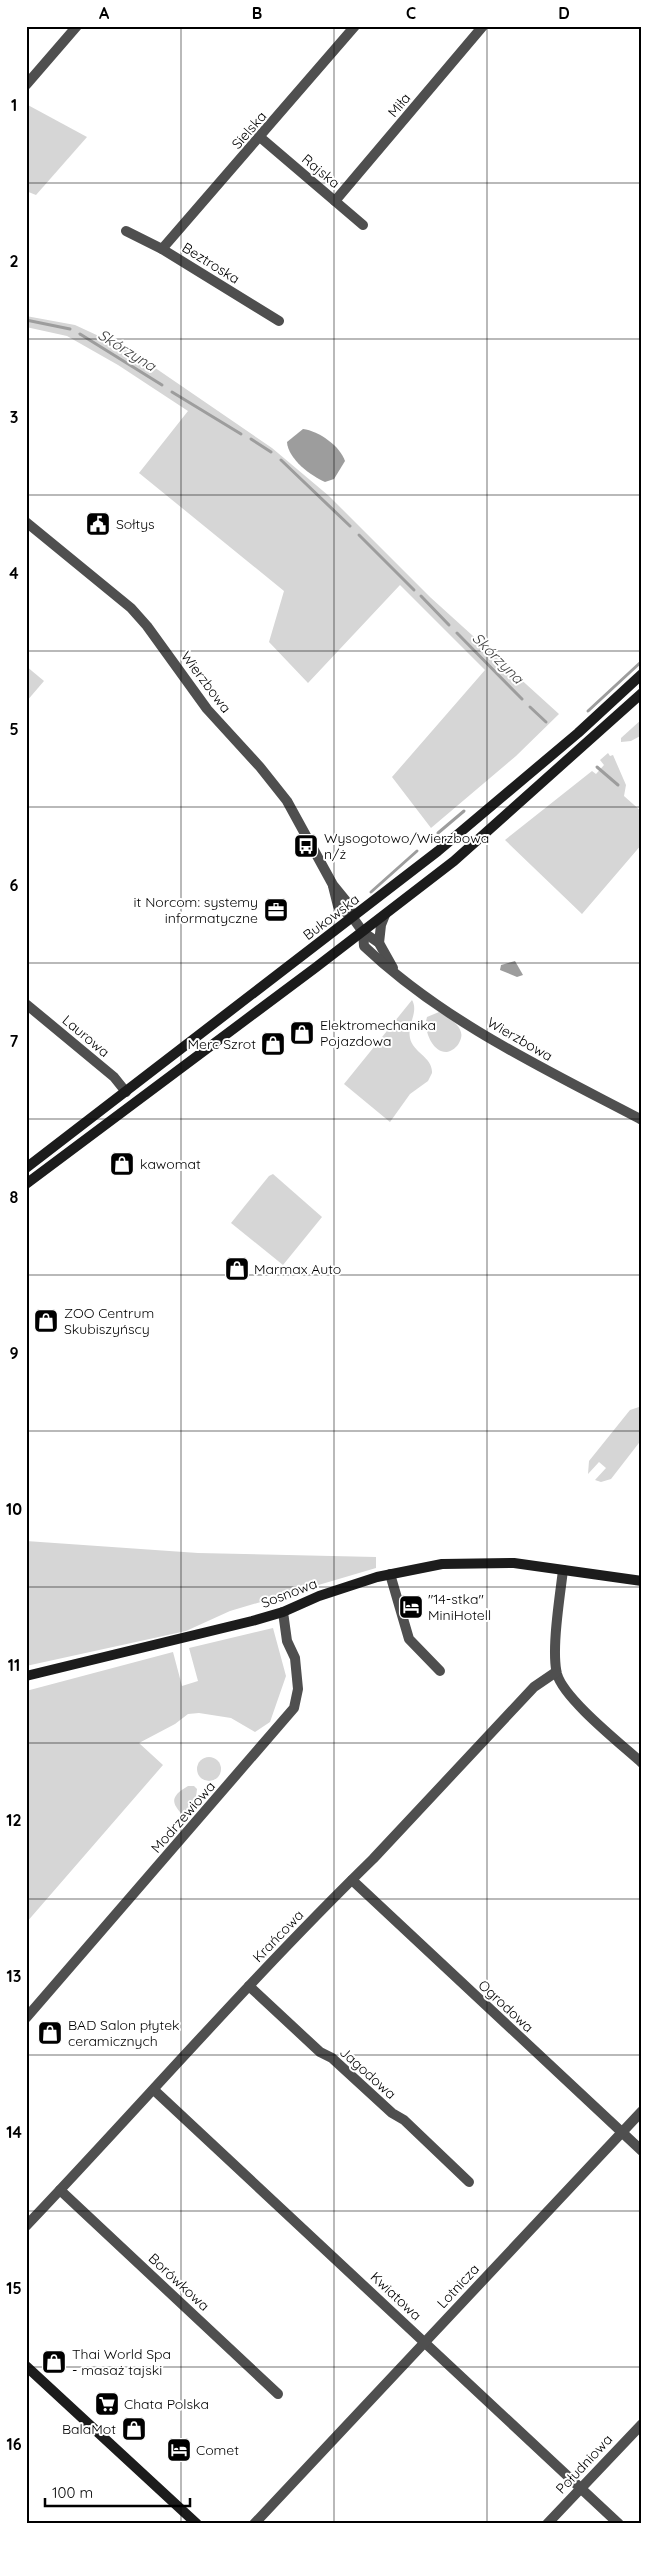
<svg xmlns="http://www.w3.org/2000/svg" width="668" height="2550" font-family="Quicksand,sans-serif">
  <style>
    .green { fill: #d6d6d6 }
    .water { fill: #9d9d9d }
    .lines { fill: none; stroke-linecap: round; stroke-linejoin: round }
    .stream { stroke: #9d9d9d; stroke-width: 3 }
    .street { stroke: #4f4f4f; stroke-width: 10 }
    .secondary { stroke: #1c1c1c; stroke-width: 10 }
    .grid { fill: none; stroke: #000; stroke-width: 1; stroke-opacity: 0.55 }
    .labels { text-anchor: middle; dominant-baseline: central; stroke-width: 4; stroke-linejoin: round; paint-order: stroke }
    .street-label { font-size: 14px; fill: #000; stroke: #fff }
    .poi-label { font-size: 14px; fill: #000; stroke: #fff; text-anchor: start }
    .water-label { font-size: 15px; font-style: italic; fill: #3e3e3e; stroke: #fff }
    .neatline { fill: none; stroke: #000; stroke-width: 2 }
    .grid-label { font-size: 16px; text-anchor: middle; font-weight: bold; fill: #000 }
  </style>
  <rect width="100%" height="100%" fill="#fff"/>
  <g class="green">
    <polygon points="26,104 87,137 36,195 26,191"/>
    <polygon points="26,316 75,325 129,350 272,448 329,496 430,597 559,714 516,756 431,828 392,777 485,670 400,585 308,683 269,642 284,591 139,473 188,411 118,365 67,336 26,327"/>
    <polygon points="26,666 44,681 26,702"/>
    <polygon points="642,719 642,735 631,741 621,742 621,738"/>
    <polygon points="608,753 610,756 613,755 626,785 624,796 642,812 642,844 582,914 505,840 592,771 596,774 604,765 600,760"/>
    <path d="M 412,1000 C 419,1012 407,1024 410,1038 C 413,1053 433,1057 432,1073 L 428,1081 L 410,1094 L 390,1122 L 344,1084 Z"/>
    <path d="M 439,1012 C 450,1019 468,1028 459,1043 C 457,1047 452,1051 447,1052 C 432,1053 423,1029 427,1017 Z"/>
    <polygon points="273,1174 322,1217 283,1265 231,1223 269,1176"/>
    <polygon points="639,1407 642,1408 642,1439 611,1479 601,1482 595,1480 606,1468 599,1462 588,1474 589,1461 630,1410"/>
    <polygon points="26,1541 198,1553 376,1557 376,1568 230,1611 186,1631 26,1666"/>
    <polygon points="273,1628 286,1676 270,1722 255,1732 231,1718 199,1713 188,1714 175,1724 139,1743 163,1765 26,1923 26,1691 173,1652 182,1686 198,1681 189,1648"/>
    <circle cx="209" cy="1769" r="12"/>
    <path d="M 188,1786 L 194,1786 L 197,1789 C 196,1802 192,1807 182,1814 C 169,1801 173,1795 188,1786 Z"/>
  </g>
  <g class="water">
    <path d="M 303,429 C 319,431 340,446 345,461 L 334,479 L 325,482 C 311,476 288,459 287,442 Z"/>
    <polygon points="515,961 523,975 517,977 500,970 501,965"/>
  </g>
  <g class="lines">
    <g class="stream">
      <polyline points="26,320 70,329"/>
      <polyline points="80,334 162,385"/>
      <polyline points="172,392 241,434"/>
      <polyline points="251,439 271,452"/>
      <polyline points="281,460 350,526"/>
      <polyline points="359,535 414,590"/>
      <polyline points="421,596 449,625"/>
      <polyline points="457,633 522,699"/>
      <polyline points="530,707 546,722"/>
      <polyline points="588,711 642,661"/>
      <polyline points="597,767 618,785"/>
      <polyline points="438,833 464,811"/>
      <polyline points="371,892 417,851"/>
    </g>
    <g class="street">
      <polyline points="26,85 77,26"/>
      <polyline points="261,138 363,225"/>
      <polyline points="335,201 483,26"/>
      <polyline points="126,231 162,249 279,321"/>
      <polyline points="162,249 355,26"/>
      <polyline points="26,522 131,608 147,626 207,709 260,767 287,801 333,885 346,901 353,918"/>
      <polyline points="333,886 338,906 353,918 363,932 379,943 393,968"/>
      <path d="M 363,932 L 364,946 C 444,1022 545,1069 642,1120"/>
      <polyline points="379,943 381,925 385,915"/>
      <polyline points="26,1004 114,1077 126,1092"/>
      <path d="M 563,1570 C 560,1596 551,1650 557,1674 C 564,1699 621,1744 642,1763"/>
      <polyline points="390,1574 409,1639 440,1671"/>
      <polyline points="352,1880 642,2151"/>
      <polyline points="249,1986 320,2052 332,2058 392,2113 404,2120 469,2182"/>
      <polyline points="26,2018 294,1708 298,1689 295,1658 287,1641 283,1612"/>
      <polyline points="154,2090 619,2524"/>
      <polyline points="60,2190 278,2394"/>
      <path d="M 26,2226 C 142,2104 253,1976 373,1859 L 534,1687 L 556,1672"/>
      <polyline points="254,2524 642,2111"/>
      <polyline points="547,2524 642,2424"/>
    </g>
    <g class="secondary">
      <polyline points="26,1168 438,851 578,733 642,674"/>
      <polyline points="26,1184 315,968 454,861 642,693"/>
      <polyline points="26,1676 252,1621 283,1612 319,1596 377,1577 442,1564 514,1563 642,1581"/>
      <polyline points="26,2366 197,2524"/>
    </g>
  </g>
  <path class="grid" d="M 181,26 L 181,2524M 334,26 L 334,2524M 487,26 L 487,2524M 26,183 L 642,183M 26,339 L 642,339M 26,495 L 642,495M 26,651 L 642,651M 26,807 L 642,807M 26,963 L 642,963M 26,1119 L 642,1119M 26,1275 L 642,1275M 26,1431 L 642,1431M 26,1587 L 642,1587M 26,1743 L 642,1743M 26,1899 L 642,1899M 26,2055 L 642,2055M 26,2211 L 642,2211M 26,2367 L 642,2367"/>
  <defs>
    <symbol id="civic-square" viewBox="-11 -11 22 22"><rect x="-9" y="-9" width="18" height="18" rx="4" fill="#000" stroke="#fff"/><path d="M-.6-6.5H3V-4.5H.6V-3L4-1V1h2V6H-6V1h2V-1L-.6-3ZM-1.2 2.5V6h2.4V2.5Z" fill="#fff"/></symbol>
    <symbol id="bus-square" viewBox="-11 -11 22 22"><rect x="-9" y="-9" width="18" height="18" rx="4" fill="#000" stroke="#fff"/><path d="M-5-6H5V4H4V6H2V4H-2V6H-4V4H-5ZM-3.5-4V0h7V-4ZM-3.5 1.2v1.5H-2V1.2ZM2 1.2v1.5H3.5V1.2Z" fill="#fff"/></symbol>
    <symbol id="office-square" viewBox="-11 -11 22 22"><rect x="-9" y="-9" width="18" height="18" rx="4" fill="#000" stroke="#fff"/><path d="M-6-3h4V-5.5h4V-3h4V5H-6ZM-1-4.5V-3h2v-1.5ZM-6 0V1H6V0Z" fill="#fff"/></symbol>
    <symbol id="shop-square" viewBox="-11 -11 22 22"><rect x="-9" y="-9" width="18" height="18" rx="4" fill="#000" stroke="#fff"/><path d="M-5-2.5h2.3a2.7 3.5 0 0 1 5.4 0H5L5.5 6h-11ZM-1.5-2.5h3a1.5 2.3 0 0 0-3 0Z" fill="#fff"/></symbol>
    <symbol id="hotel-square" viewBox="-11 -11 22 22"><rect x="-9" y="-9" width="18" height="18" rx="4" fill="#000" stroke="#fff"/><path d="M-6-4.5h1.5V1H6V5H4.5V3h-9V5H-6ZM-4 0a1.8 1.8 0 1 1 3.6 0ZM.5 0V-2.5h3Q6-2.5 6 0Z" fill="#fff"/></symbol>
    <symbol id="supermarket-square" viewBox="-11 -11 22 22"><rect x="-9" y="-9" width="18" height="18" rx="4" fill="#000" stroke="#fff"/><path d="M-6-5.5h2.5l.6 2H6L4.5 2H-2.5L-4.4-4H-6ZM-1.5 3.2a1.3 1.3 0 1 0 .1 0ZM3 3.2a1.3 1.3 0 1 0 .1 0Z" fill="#fff"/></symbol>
  </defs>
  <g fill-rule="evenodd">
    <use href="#civic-square" x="84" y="510" width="28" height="28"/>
    <use href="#bus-square" x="292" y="832" width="28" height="28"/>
    <use href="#office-square" x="262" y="896" width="28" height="28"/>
    <use href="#shop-square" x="288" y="1019" width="28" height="28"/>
    <use href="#shop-square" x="259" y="1030" width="28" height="28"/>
    <use href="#shop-square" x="108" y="1150" width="28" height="28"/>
    <use href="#shop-square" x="223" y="1255" width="28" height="28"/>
    <use href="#shop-square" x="32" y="1307" width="28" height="28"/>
    <use href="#hotel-square" x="397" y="1593" width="28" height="28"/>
    <use href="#shop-square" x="36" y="2019" width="28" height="28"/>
    <use href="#shop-square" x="40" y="2348" width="28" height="28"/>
    <use href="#supermarket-square" x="93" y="2390" width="28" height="28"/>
    <use href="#shop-square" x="120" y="2415" width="28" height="28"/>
    <use href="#hotel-square" x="165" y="2436" width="28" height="28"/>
  </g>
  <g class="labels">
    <g class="street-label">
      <text transform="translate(399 105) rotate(-50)">Miła</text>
      <text transform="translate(249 130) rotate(-49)">Sielska</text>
      <text transform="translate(321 171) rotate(40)">Rajska</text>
      <text transform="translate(211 263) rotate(32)">Beztroska</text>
      <text transform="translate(206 682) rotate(53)">Wierzbowa</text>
      <text transform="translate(331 917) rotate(-37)">Bukowska</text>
      <text transform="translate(86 1036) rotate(40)">Laurowa</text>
      <text transform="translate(520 1039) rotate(30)">Wierzbowa</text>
      <text transform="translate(289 1593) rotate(-21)">Sosnowa</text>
      <text transform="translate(183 1817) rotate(-49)">Modrzewiowa</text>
      <text transform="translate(278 1936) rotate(-46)">Krańcowa</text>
      <text transform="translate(506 2006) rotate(43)">Ogrodowa</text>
      <text transform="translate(368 2073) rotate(42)">Jagodowa</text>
      <text transform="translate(179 2282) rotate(43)">Borówkowa</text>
      <text transform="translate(458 2286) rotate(-47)">Lotnicza</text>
      <text transform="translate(396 2296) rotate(43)">Kwiatowa</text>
      <text transform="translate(584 2464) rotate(-47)">Południowa</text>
    </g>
    <g class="poi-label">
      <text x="116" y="524">Sołtys</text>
      <text x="324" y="838">Wysogotowo/Wierzbowa<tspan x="324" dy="16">n/ż</tspan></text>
      <text x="258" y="902" text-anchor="end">it Norcom: systemy<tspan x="258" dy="16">informatyczne</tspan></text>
      <text x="320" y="1025">Elektromechanika<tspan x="320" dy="16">Pojazdowa</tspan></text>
      <text x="256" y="1044" text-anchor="end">Merc Szrot</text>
      <text x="140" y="1164">kawomat</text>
      <text x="254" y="1269">Marmax Auto</text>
      <text x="64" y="1313">ZOO Centrum<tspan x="64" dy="16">Skubiszyńscy</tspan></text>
      <text x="428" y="1599">"14-stka"<tspan x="428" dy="16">MiniHotell</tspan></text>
      <text x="68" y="2025">BAD Salon płytek<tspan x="68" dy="16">ceramicznych</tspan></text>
      <text x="72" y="2354">Thai World Spa<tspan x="72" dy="16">- masaż tajski</tspan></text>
      <text x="124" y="2404">Chata Polska</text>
      <text x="116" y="2429" text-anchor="end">BalaMot</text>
      <text x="196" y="2450">Comet</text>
    </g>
    <g class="water-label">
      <text transform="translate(127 350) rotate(32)">Skórzyna</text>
      <text transform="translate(498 658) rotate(45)">Skórzyna</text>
    </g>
  </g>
  <rect width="668" height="2550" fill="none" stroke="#ffffff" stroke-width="55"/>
  <path d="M45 2498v8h145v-8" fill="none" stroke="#000000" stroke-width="2.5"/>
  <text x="52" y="2498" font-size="15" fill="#000000" stroke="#ffffff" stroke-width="4" paint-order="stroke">100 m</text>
  <rect x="28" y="28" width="612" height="2494" class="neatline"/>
  <g class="grid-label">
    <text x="104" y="19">A</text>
    <text x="257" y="19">B</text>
    <text x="411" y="19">C</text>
    <text x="564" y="19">D</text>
    <text x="14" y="111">1</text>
    <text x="14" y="267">2</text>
    <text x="14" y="423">3</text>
    <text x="14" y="579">4</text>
    <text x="14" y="735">5</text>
    <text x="14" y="891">6</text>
    <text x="14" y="1047">7</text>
    <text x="14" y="1203">8</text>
    <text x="14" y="1359">9</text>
    <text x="14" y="1515">10</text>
    <text x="14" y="1671">11</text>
    <text x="14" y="1826">12</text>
    <text x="14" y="1982">13</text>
    <text x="14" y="2138">14</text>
    <text x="14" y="2294">15</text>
    <text x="14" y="2450">16</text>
  </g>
</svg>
